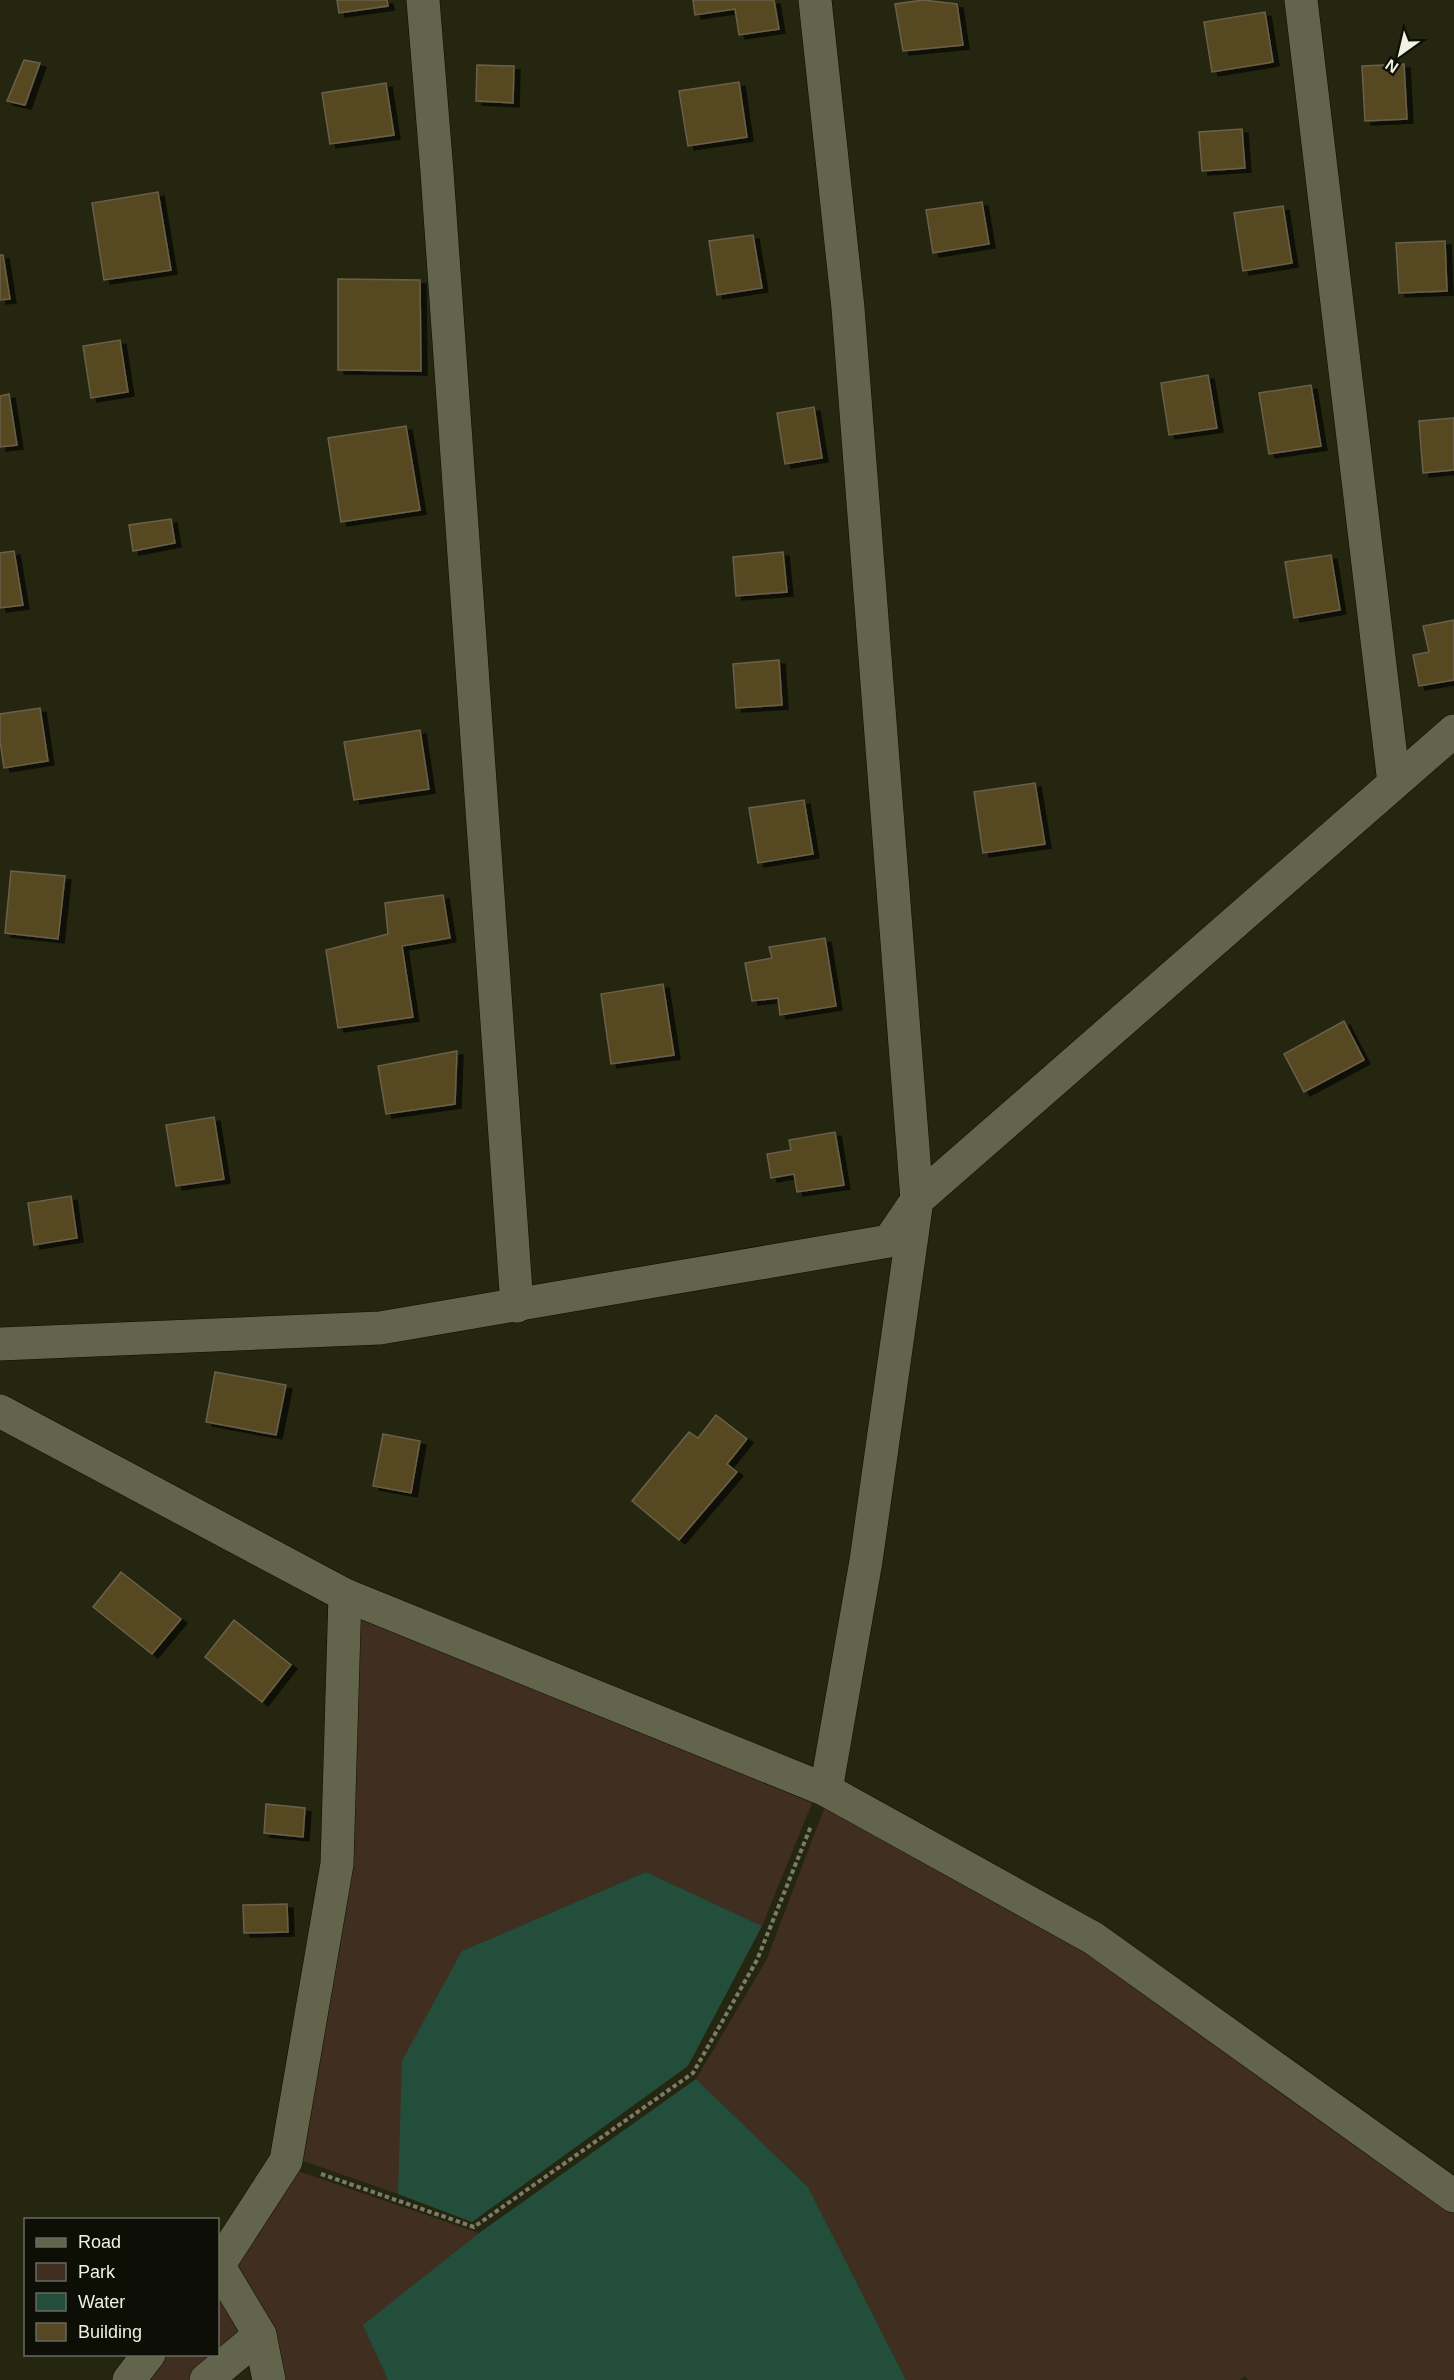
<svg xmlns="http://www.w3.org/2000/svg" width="1454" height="2380" font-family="Arial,sans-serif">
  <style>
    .green { fill: #402f20 }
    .water { fill: #244e3c }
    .building { fill: #574824; stroke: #6b6049; stroke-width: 1.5; filter: url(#shadow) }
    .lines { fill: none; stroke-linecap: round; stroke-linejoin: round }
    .minor-casing { stroke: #0e0e00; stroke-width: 34 }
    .path { stroke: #7a7c69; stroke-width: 4; stroke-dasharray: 4.5 3; stroke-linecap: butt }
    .minor { stroke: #62654c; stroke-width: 33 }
  </style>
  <defs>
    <filter id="shadow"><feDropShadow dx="6" dy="4" stdDeviation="0" flood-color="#0009"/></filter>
  </defs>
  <rect width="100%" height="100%" fill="#24260f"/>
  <g class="green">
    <polygon points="352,1604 817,1791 762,1926 646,1872 462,1951 400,2153 398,2194 292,2157"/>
    <polygon points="827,1801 1087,1944 1454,2208 1454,2380 1248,2380 1245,2376 1240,2380 906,2380 808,2187 696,2079 766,1961"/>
    <polygon points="289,2168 479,2233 364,2325 388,2380 276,2380 226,2263"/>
    <polygon points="218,2274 253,2335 196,2380 135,2380 155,2355 218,2354"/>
  </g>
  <g class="water">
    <polygon points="646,1872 762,1926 688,2066 472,2222 398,2194 402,2061 462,1951"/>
    <polygon points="696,2079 808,2187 906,2380 388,2380 363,2325 479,2233"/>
  </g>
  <g class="building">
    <polygon points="337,0 387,0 388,6 339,13"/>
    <polygon points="693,0 774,0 779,29 739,35 735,9 695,15"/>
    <polygon points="923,0 957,4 963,45 903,51 895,4"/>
    <polygon points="1265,12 1273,62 1212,72 1204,22"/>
    <polygon points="24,60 40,63 25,105 7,101"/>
    <polygon points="1404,64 1407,119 1365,121 1362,66"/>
    <polygon points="477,65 514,66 513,103 476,101"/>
    <polygon points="739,82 747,137 688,146 679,91"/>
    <polygon points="386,83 394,135 330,144 322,93"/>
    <polygon points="1242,129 1245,168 1202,171 1199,132"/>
    <polygon points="158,192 171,270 104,280 92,203"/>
    <polygon points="982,202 989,244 933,253 926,210"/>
    <polygon points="1283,206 1292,263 1243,271 1234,213"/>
    <polygon points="753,235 762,288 717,295 709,241"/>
    <polygon points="1445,241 1447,291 1399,293 1396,243"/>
    <polygon points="0,255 3,255 10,299 0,300"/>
    <polygon points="338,279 420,280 421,371 338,370"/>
    <polygon points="120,340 128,392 91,398 83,346"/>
    <polygon points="1208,375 1217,428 1169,435 1161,383"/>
    <polygon points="1311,385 1321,446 1269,454 1259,393"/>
    <polygon points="9,394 17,445 0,447 0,396"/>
    <polygon points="814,407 822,458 785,464 777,413"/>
    <polygon points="1454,418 1454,470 1423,473 1419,421"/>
    <polygon points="406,426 420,510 341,522 328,438"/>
    <polygon points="171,519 175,543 133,551 129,525"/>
    <polygon points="14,551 23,605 0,608 0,553"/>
    <polygon points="783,552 787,592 736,596 733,557"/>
    <polygon points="1331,555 1340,610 1294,618 1285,562"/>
    <polygon points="1454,620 1454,680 1419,686 1413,655 1429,652 1423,626"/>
    <polygon points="779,660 782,705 736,708 733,664"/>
    <polygon points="40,708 48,761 4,768 0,741 0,714"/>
    <polygon points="420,730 429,789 354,800 344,742"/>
    <polygon points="1035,783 1045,844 983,853 974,792"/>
    <polygon points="804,800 813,854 758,863 749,808"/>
    <polygon points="11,871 65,876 58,939 5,933"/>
    <polygon points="443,895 450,938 402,946 413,1017 338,1028 326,950 388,934 385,903"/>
    <polygon points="825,938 836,1006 780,1015 778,998 752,1001 745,963 772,958 769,947"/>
    <polygon points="663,984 674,1055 611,1064 601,994"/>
    <polygon points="1344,1021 1364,1060 1304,1092 1284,1054"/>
    <polygon points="457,1051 455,1104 386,1114 378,1066"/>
    <polygon points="214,1117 224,1179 176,1186 166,1125"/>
    <polygon points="835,1132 844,1185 797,1192 794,1174 771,1178 767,1154 791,1150 789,1140"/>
    <polygon points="71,1196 77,1238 34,1245 28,1203"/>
    <polygon points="215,1372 286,1385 276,1435 206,1422"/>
    <polygon points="716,1415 747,1439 727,1464 737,1472 679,1540 632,1501 689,1432 698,1438"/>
    <polygon points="383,1434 420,1441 411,1493 373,1486"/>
    <polygon points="121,1572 181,1619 152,1654 93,1607"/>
    <polygon points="234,1620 291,1665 262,1702 205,1657"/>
    <polygon points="266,1804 305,1808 303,1837 264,1833"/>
    <polygon points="287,1904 288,1932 244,1933 243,1905"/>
  </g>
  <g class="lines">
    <defs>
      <g id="minor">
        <polyline points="423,0 437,172 517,1306"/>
        <polyline points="815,0 848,308 917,1200 866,1561 826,1790"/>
        <polyline points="1301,0 1394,783"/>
        <polyline points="0,1344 380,1328 889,1241 917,1200 1454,731"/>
        <polyline points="0,1411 345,1595 826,1790 1093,1938 1454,2196"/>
        <polyline points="218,2265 260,2335 269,2380"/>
        <polyline points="218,2266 286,2161 337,1864 345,1595"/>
        <polyline points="129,2380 149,2354"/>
        <polyline points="206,2380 260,2335"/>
      </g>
    </defs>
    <use href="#minor" class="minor-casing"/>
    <polyline class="path" points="321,2174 474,2227 693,2073 757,1960 811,1826"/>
    <use href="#minor" class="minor"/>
  </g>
  <rect x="24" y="2218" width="195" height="138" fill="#0d0e05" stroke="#68695e" stroke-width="1.5"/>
  <rect x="36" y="2238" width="30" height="9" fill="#62654c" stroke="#68695e" stroke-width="1.5"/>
  <text x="78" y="2248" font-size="18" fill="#f0f1e3">Road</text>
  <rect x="36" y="2263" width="30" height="18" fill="#402f20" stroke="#68695e" stroke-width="1.5"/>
  <text x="78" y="2278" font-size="18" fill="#f0f1e3">Park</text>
  <rect x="36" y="2293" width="30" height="18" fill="#244e3c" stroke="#68695e" stroke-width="1.5"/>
  <text x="78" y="2308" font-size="18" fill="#f0f1e3">Water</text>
  <rect x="36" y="2323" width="30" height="18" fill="#574824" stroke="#68695e" stroke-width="1.5"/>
  <text x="78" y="2338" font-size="18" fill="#f0f1e3">Building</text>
  <g transform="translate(1400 54) rotate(214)" stroke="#0d0e05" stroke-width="4.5" paint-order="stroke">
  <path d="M0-4.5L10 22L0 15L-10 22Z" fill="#f0f1e3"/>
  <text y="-9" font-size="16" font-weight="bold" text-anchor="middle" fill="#f0f1e3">N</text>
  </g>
</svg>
